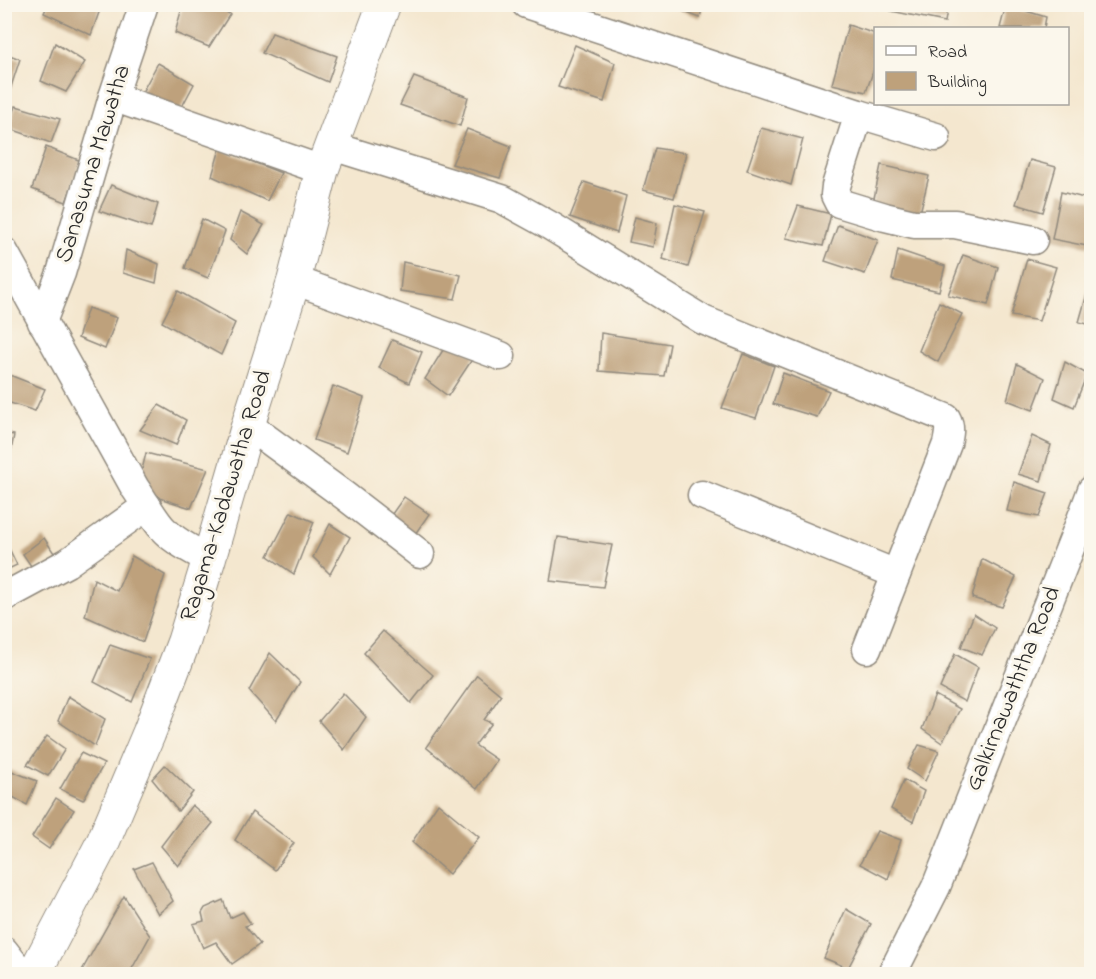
<svg xmlns="http://www.w3.org/2000/svg" width="1096" height="979" font-family="'Indie Flower',sans-serif">
  <style>
    .building { fill: #bea17b }
    .lines { fill: none; stroke-linecap: round; stroke-linejoin: round }
    .minor-casing { stroke: #90897d; stroke-width: 31 }
    .major-casing { stroke: #90897d; stroke-width: 35 }
    .minor { stroke: #fff; stroke-width: 28 }
    .major { stroke: #fff; stroke-width: 33 }
    .labels { text-anchor: middle; dominant-baseline: central; stroke-width: 6; stroke-linejoin: round; paint-order: stroke }
    .street-label { font-size: 24px; fill: #2b2b2b; stroke: #fbf7ec }
  </style>
  <rect width="100%" height="100%" fill="#fbf7ec"/>
  <filter id="ink" filterUnits="userSpaceOnUse"><feTurbulence type="fractalNoise" baseFrequency=".0167" numOctaves="2"/><feDisplacementMap in="SourceGraphic" scale="12" xChannelSelector="R" yChannelSelector="G"/><feConvolveMatrix kernelMatrix="1 2 1 2 8 2 1 2 1" color-interpolation-filters="sRGB"/></filter>
  <filter id="wash" filterUnits="userSpaceOnUse"><feTurbulence type="fractalNoise" baseFrequency=".008" numOctaves="4" result="noise"/><feDisplacementMap in="SourceGraphic" scale="24" xChannelSelector="R" yChannelSelector="G"/><feGaussianBlur stdDeviation="1.35" result="paint"/><feColorMatrix in="noise" values="0 0 0 0 0 0 0 0 0 0 0 0 0 0 0 0 0 1.4 0 .05"/><feComposite in="paint" operator="in"/></filter>
  <g filter="url(#wash)">
    <rect width="100%" height="100%" fill="#f4e7cf"/>
    <g id="blocks">
      <g class="building">
        <polygon points="48,4 102,4 91,35 44,13"/>
        <polygon points="183,4 210,4 230,14 209,47 175,33"/>
        <polygon points="664,4 703,4 700,18"/>
        <polygon points="893,4 948,4 945,22 891,11"/>
        <polygon points="1006,5 1046,17 1044,28 1000,28"/>
        <polygon points="848,25 876,34 876,63 866,92 832,84"/>
        <polygon points="272,33 337,56 328,82 262,53"/>
        <polygon points="55,43 85,62 66,92 41,81"/>
        <polygon points="575,45 615,63 604,102 558,87"/>
        <polygon points="4,53 20,59 9,93 4,92"/>
        <polygon points="158,63 194,84 178,114 140,96"/>
        <polygon points="414,77 468,97 460,126 400,105"/>
        <polygon points="16,106 60,119 51,143 8,128"/>
        <polygon points="761,128 803,139 791,185 747,170"/>
        <polygon points="467,129 511,146 500,178 452,164"/>
        <polygon points="46,147 81,161 66,202 32,189"/>
        <polygon points="655,148 686,153 674,198 643,190"/>
        <polygon points="220,149 281,173 267,201 212,176"/>
        <polygon points="1030,160 1056,167 1043,212 1016,204"/>
        <polygon points="881,165 929,176 919,217 873,203"/>
        <polygon points="584,182 626,196 617,233 570,217"/>
        <polygon points="111,185 158,204 151,228 99,211"/>
        <polygon points="1061,192 1092,200 1092,247 1052,239"/>
        <polygon points="675,204 705,212 688,267 663,259"/>
        <polygon points="798,206 831,214 823,246 786,238"/>
        <polygon points="240,212 264,225 247,254 230,240"/>
        <polygon points="635,217 657,223 653,247 629,242"/>
        <polygon points="202,219 225,231 208,278 185,268"/>
        <polygon points="838,225 878,240 865,274 825,261"/>
        <polygon points="126,250 159,264 156,283 123,273"/>
        <polygon points="898,250 945,266 939,291 892,280"/>
        <polygon points="963,255 998,267 988,305 948,295"/>
        <polygon points="1027,259 1056,267 1039,321 1011,316"/>
        <polygon points="403,262 461,275 455,299 400,291"/>
        <polygon points="1091,280 1092,280 1092,325 1079,322"/>
        <polygon points="178,291 235,323 221,355 162,322"/>
        <polygon points="939,302 962,314 938,362 919,351"/>
        <polygon points="88,308 117,318 105,349 78,338"/>
        <polygon points="601,333 670,344 664,376 599,371"/>
        <polygon points="392,340 422,352 409,383 379,368"/>
        <polygon points="448,342 475,355 448,396 425,379"/>
        <polygon points="743,354 774,366 756,418 722,408"/>
        <polygon points="1065,362 1087,374 1074,407 1054,398"/>
        <polygon points="1017,364 1045,378 1033,410 1007,400"/>
        <polygon points="783,373 829,391 817,417 773,404"/>
        <polygon points="7,374 45,389 35,411 4,401 4,378"/>
        <polygon points="333,386 364,398 347,452 314,440"/>
        <polygon points="159,405 186,420 176,445 140,430"/>
        <polygon points="4,433 14,435 8,467 4,466"/>
        <polygon points="1032,436 1051,445 1041,481 1018,474"/>
        <polygon points="146,453 208,469 191,508 137,491"/>
        <polygon points="1014,482 1048,493 1039,517 1007,511"/>
        <polygon points="404,497 429,514 413,537 389,518"/>
        <polygon points="291,512 314,522 294,574 268,556"/>
        <polygon points="330,524 350,537 330,574 313,557"/>
        <polygon points="558,537 612,545 603,587 550,581"/>
        <polygon points="4,538 17,565 4,571"/>
        <polygon points="44,538 54,553 33,569 23,554"/>
        <polygon points="132,556 165,575 143,642 85,616 94,579 117,591"/>
        <polygon points="982,559 1016,577 1002,607 972,598"/>
        <polygon points="974,614 995,628 982,655 961,647"/>
        <polygon points="383,631 433,675 411,703 364,653"/>
        <polygon points="110,645 150,659 132,702 94,682"/>
        <polygon points="270,653 300,682 276,721 249,691"/>
        <polygon points="955,654 978,667 965,702 940,688"/>
        <polygon points="477,675 501,695 484,720 492,723 475,745 497,760 477,789 426,747"/>
        <polygon points="343,693 366,717 344,750 319,721"/>
        <polygon points="935,695 960,709 942,743 922,729"/>
        <polygon points="68,696 105,719 95,746 58,721"/>
        <polygon points="47,736 65,749 48,776 27,765"/>
        <polygon points="919,745 939,751 925,781 907,769"/>
        <polygon points="81,753 104,764 83,800 60,789"/>
        <polygon points="165,765 193,792 178,811 152,779"/>
        <polygon points="9,770 37,781 27,805 4,792 4,778"/>
        <polygon points="904,780 924,791 913,822 891,809"/>
        <polygon points="56,798 74,810 49,849 32,837"/>
        <polygon points="438,803 479,837 449,874 412,842"/>
        <polygon points="192,805 213,823 178,866 161,846"/>
        <polygon points="252,812 294,843 275,870 235,840"/>
        <polygon points="877,831 901,840 888,879 860,864"/>
        <polygon points="152,862 173,901 158,914 134,869"/>
        <polygon points="124,896 150,936 129,974 80,974"/>
        <polygon points="223,900 230,918 243,912 251,924 245,926 260,944 232,964 216,942 203,948 193,924 204,921 202,913 205,908"/>
        <polygon points="846,909 871,924 848,968 824,958"/>
      </g>
    </g>
  </g>
  <g filter="url(#ink)">
    <use href="#blocks" fill-opacity="0" stroke="#90897d" stroke-width="1.5"/>
    <g class="lines">
      <defs>
        <g id="minor">
          <polyline points="526,4 859,114 936,137"/>
          <polyline points="113,97 322,170"/>
          <polyline points="859,114 836,186 835,195 839,203 885,217 914,224 955,224 1033,240"/>
          <path d="M 332,146 L 502,199 L 549,225 L 703,320 L 946,418 C 951,427 949,434 947,444 L 867,649"/>
          <path d="M 4,252 L 135,488 C 143,499 155,522 165,531 C 176,542 195,552 209,559"/>
          <polyline points="294,280 501,356"/>
          <polyline points="42,322 61,273 113,97 144,4"/>
          <polyline points="248,425 345,496 420,554"/>
          <polyline points="702,495 896,574"/>
          <polyline points="4,597 67,563 147,506"/>
          <polyline points="4,951 22,974"/>
          <polyline points="892,974 936,887 1076,533 1092,490"/>
        </g>
        <polyline id="major" points="34,974 103,842 149,733 184,641 209,559 248,425 294,280 322,170 384,4"/>
      </defs>
      <use href="#minor" class="minor-casing"/>
      <use href="#major" class="major-casing"/>
      <use href="#minor" class="minor"/>
      <use href="#major" class="major"/>
    </g>
  </g>
  <g class="labels">
    <g class="street-label">
      <text transform="translate(94 164) rotate(-73)">Sanasuma Mawatha</text>
      <text transform="translate(227 496) rotate(-73)">Ragama-Kadawatha Road</text>
      <text transform="translate(1014 689) rotate(-68)">Galkirnawaththa Road</text>
    </g>
  </g>
  <rect width="1096" height="979" fill="none" stroke="#fbf7ec" stroke-width="24"/>
  <rect x="874" y="27" width="195" height="78" fill="#fbf7ec" stroke="#a8a59f" stroke-width="1.5"/>
  <rect x="886" y="46" width="30" height="9" fill="#ffffff" stroke="#a8a59f" stroke-width="1.5"/>
  <text x="928" y="57" font-size="18" fill="#2b2b2b">Road</text>
  <rect x="886" y="72" width="30" height="18" fill="#bea17b" stroke="#a8a59f" stroke-width="1.5"/>
  <text x="928" y="87" font-size="18" fill="#2b2b2b">Building</text>
</svg>
